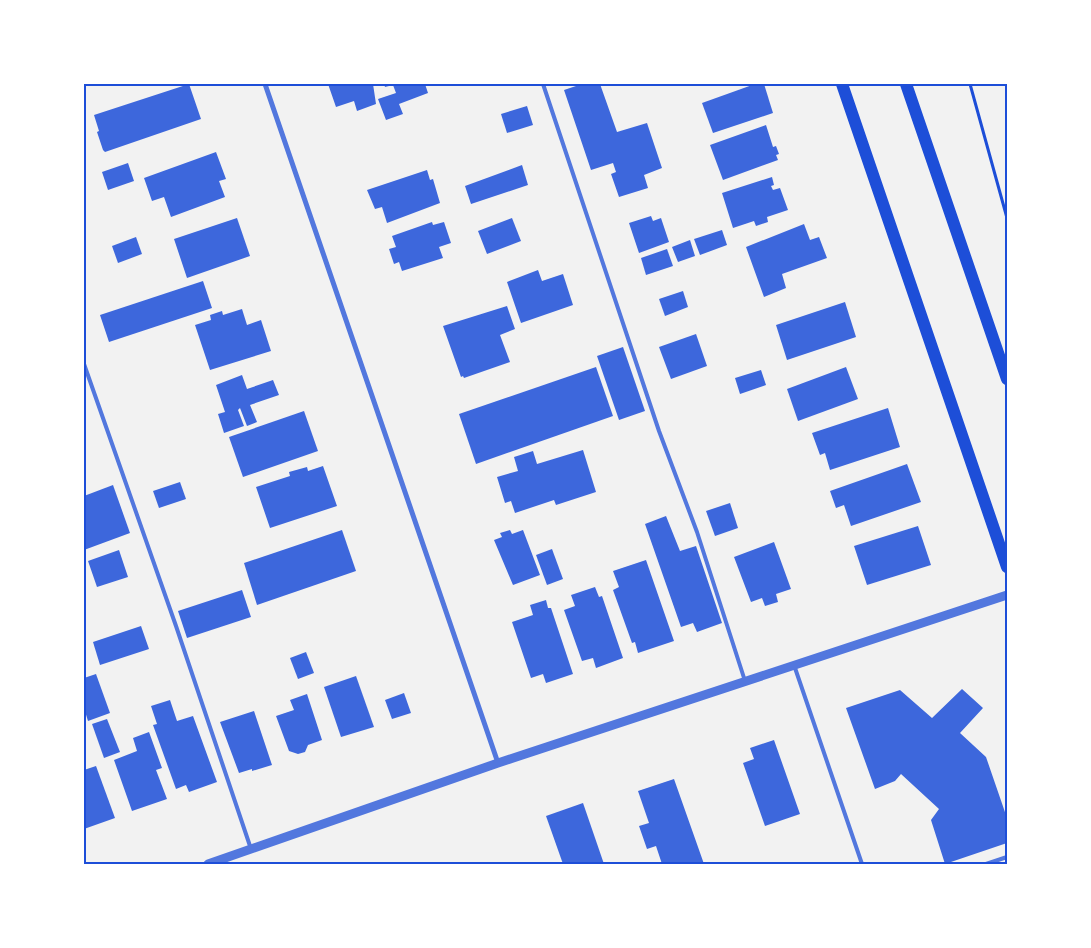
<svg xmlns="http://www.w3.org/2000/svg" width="1091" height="948" font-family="'Roboto Condensed',sans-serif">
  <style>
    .building { fill: #3d67dc }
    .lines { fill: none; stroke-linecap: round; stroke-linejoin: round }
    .path { stroke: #1d4ed8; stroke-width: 3 }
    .service { stroke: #5277de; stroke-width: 4 }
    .minor { stroke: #5277de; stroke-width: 5 }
    .tertiary { stroke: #5277de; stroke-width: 9 }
    .primary { stroke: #1d4ed8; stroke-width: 12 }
    .neatline { fill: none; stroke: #1d4ed8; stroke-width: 2 }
  </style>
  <rect width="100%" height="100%" fill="#f2f2f2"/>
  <g class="building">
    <polygon points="189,84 201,119 105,152 103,150 97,132 99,131 94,115"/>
    <polygon points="328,84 373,84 376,104 357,111 354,101 336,107"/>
    <polygon points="384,84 425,84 428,93 399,104 403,114 386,120 378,99 396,93 393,85 385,87"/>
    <polygon points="582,84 600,84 617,132 647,123 662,168 644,175 648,188 619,197 611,174 616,172 613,163 591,170 564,90"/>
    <polygon points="755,84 764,84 773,113 713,133 702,103"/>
    <polygon points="527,106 533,125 507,133 501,114"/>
    <polygon points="766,125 773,147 776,146 779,154 776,155 778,160 723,180 710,145"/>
    <polygon points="216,152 226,179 219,181 225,197 171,217 164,197 152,201 144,178"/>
    <polygon points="128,163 134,181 108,190 102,172"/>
    <polygon points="522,165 528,185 471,204 465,186"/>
    <polygon points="427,170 430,180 433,179 440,203 387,223 382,207 375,209 367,190"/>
    <polygon points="772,177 774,185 771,186 773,190 780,188 788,210 767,217 768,222 756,226 754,221 733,228 722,193"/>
    <polygon points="651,216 653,221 661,218 669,242 639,253 629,223"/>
    <polygon points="237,218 250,256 187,278 174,239"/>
    <polygon points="512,218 521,241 487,254 478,231"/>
    <polygon points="432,222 433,225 444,222 451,243 439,247 443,258 402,271 399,262 394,264 389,249 396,247 392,236"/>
    <polygon points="804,224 810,240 819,237 827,258 782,274 786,288 764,297 746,247"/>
    <polygon points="722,230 727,245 700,255 694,239"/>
    <polygon points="136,237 142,254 118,263 112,246"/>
    <polygon points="690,240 695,256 678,262 672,247"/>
    <polygon points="667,249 673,266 646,275 641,258"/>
    <polygon points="538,270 542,281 563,274 573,305 521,323 507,282"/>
    <polygon points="203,281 212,308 109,342 100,315"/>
    <polygon points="683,291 688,307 665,316 659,299"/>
    <polygon points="845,302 856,337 787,360 776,325"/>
    <polygon points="507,306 515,329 500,335 510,362 464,378 463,376 461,377 443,326"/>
    <polygon points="242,309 247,325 261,320 271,351 210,370 195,325 211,320 210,315 222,311 223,315"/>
    <polygon points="696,334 707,366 671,379 659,347"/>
    <polygon points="623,347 645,411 619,420 597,356"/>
    <polygon points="596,367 613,416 476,464 459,414"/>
    <polygon points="846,367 858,399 798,421 787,389"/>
    <polygon points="761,370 766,385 740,394 735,378"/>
    <polygon points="242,375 247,389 273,380 279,395 250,405 257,422 247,426 240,408 238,410 244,426 224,433 218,414 225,412 216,385"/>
    <polygon points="888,408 900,447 830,470 825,453 820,455 812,433"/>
    <polygon points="304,411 318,451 243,477 229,437"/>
    <polygon points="583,450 596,492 556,505 554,500 515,513 511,501 505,503 497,477 518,471 514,457 533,451 537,464"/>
    <polygon points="907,464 921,502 851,526 844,505 836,508 830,491"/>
    <polygon points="323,466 337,506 270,528 256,487 290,476 289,472 307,467 308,471"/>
    <polygon points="180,482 186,499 159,508 153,491"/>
    <polygon points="113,485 130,533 84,550 84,496"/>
    <polygon points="730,503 738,528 715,536 706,511"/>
    <polygon points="666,516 680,551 696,546 722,623 697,632 693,623 681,627 645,524"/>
    <polygon points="918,526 931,565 867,585 854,546"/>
    <polygon points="342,530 356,571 257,605 244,563"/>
    <polygon points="510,530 512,534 523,530 540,575 513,585 494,540 502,537 500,533"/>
    <polygon points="774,542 791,589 776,594 778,602 765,606 762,598 751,602 734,557"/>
    <polygon points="552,549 563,579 547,585 536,555"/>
    <polygon points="119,550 128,577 97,587 88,561"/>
    <polygon points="646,560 674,641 638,653 635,642 632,643 613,590 619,587 613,571"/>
    <polygon points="595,587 599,597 602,596 623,658 596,668 593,658 582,661 564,610 575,606 571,595"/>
    <polygon points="242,590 251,617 187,638 178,611"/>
    <polygon points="546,600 548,608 551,608 573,674 546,683 543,674 531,678 512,622 533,615 530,605"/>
    <polygon points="141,626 149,649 100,665 93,642"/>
    <polygon points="306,652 314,673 298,679 290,658"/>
    <polygon points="96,674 110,713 88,721 84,708 84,678"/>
    <polygon points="356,676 374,727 341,737 324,687"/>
    <polygon points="962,689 983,708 960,733 986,757 1007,818 1007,843 945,864 931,820 939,809 901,774 895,781 875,789 846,708 900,690 932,718"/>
    <polygon points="404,693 411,713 392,719 385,700"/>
    <polygon points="307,694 322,740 308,745 305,752 298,754 289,751 276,716 294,710 290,700"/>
    <polygon points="170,700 177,721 193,716 217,782 189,792 186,785 176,789 153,725 157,724 151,706"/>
    <polygon points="254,711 272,765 252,771 252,769 239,773 220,722"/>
    <polygon points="107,719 120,752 104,758 92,724"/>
    <polygon points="149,732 162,768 156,770 167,799 132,811 114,760 137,751 133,738"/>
    <polygon points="774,740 800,814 765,826 743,763 754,759 750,748"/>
    <polygon points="96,766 115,818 84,829 84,770"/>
    <polygon points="674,779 704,864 662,864 656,846 647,849 639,826 649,823 638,791"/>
    <polygon points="583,803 604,864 563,864 546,816"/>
  </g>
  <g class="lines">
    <polyline class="path" points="970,84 1007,218"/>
    <g class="service">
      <polyline points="543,84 659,431 697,532 745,681"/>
      <polyline points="84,364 176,626 251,849"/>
      <polyline points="794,665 862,864"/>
      <polyline points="986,864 1007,857"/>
    </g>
    <polyline class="minor" points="265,84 498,763"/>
    <polyline class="tertiary" points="208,864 498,763 1007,595"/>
    <g class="primary">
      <polyline points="842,84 1007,567"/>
      <polyline points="906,84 1007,379"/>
    </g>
  </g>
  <rect width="1091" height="948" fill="none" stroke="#ffffff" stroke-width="170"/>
  <rect x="85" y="85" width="921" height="778" class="neatline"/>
</svg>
